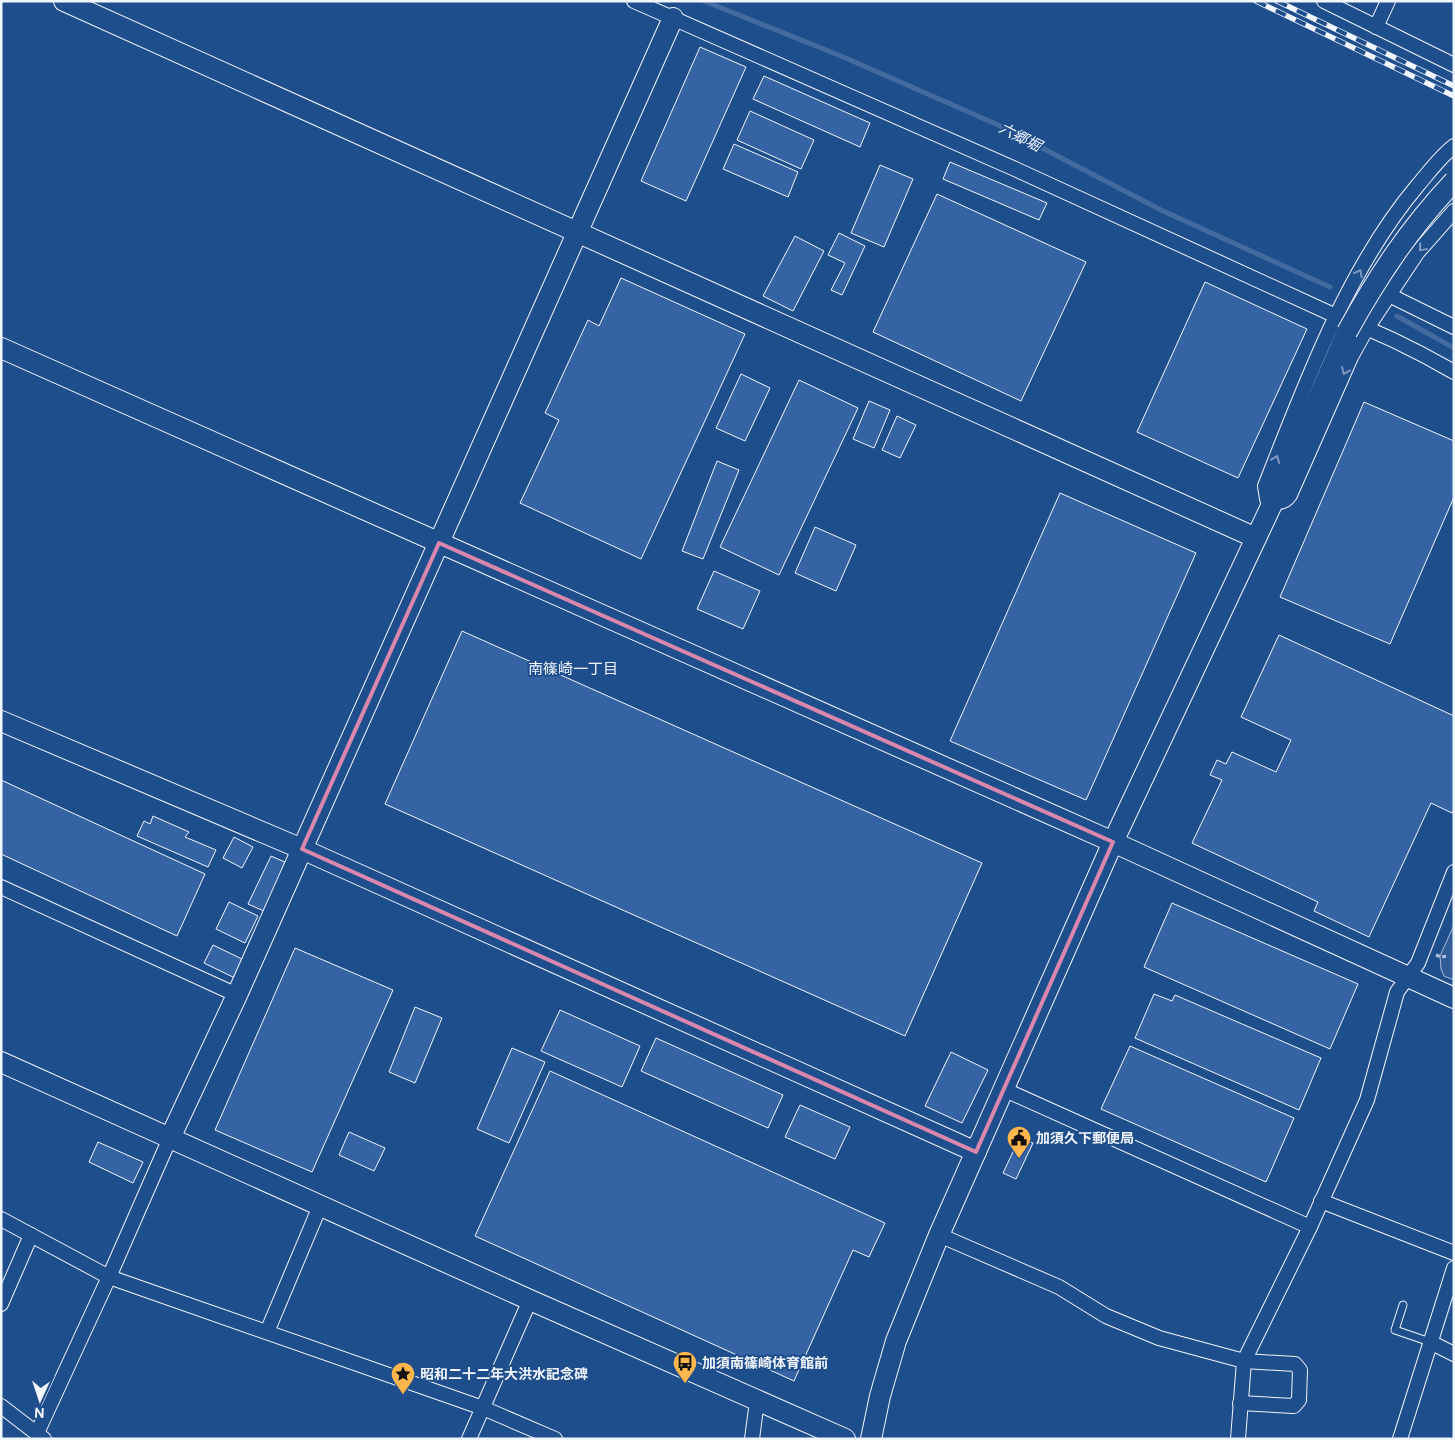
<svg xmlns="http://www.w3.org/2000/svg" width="1455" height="1440" font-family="'DM Sans','Noto Sans JP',sans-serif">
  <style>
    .built { fill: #305b95; stroke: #a8bbd7 }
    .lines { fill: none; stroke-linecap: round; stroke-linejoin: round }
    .stream { stroke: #446ba0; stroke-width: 5 }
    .building { fill: #3563a3; stroke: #f2f6ff }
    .lane-casing { stroke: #f2f6ff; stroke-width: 9 }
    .street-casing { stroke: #f2f6ff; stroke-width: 16 }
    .secondary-casing { stroke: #f2f6ff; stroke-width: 22 }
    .path { stroke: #b3c4dc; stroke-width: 3; stroke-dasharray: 4 2.5; stroke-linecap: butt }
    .lane { stroke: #1f4e8c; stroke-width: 7 }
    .street { stroke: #1f4e8c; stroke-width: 14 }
    .secondary { stroke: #1f4e8c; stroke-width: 20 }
    .rail-casing { stroke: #f2f6ff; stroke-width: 5.5 }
    .rail { stroke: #1f4e8c; stroke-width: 4; stroke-dasharray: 11; stroke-linecap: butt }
    .secondary-bridge-casing { stroke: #f2f6ff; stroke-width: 22; stroke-linecap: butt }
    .secondary-bridge { stroke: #1f4e8c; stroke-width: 20 }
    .oneway { stroke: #7e9ac0 }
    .marked { fill: none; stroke: #da87ad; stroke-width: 4; stroke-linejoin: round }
    .labels { text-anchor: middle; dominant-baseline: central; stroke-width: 4; stroke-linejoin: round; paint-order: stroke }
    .poi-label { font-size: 14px; font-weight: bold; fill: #f2f6ff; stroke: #1f4e8c; text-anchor: start }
    .water-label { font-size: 15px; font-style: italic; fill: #f2f6ff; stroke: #1f4e8c }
    .neighbourhood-label { font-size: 15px; fill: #f2f6ff; stroke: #1f4e8c }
  </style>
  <rect width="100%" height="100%" fill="#1f4e8c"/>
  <polygon class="built" points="1454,925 1454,980 1444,976 1441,969 1440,956"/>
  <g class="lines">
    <g class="stream">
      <polyline points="704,1 841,56 996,124 1161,210 1330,287"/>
      <polyline points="1397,316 1454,348"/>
    </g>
  </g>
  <g class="building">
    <polygon points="700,47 746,67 686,201 641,181"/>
    <polygon points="764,76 870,123 860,147 753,99"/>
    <polygon points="750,111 814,140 801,169 737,140"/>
    <polygon points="734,144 798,172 788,197 723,169"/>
    <polygon points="950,162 1047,203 1039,220 943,179"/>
    <polygon points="880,165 913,179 884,247 851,233"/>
    <polygon points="937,194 1086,262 1021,401 873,332"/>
    <polygon points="839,233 865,246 842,295 831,290 845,263 828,255"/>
    <polygon points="795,236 824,251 793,311 763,296"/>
    <polygon points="621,278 745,334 641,559 520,503 559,420 545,413 588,320 599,326"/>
    <polygon points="1205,282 1307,329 1238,478 1137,432"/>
    <polygon points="741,374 770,388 745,441 716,428"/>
    <polygon points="799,380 858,408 779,575 720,547"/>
    <polygon points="869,401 890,410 874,448 853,439"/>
    <polygon points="1364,402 1454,441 1454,497 1390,644 1280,597"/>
    <polygon points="897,416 916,425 900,458 882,450"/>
    <polygon points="717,461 739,470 703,559 682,551"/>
    <polygon points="1060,493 1196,553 1086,800 950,741"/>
    <polygon points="815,527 856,545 836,591 795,573"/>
    <polygon points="714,571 760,591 743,629 697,609"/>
    <polygon points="462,631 982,863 905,1036 385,804"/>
    <polygon points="1279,635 1454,716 1454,810 1452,813 1431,803 1369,937 1314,911 1318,902 1192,843 1222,780 1210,775 1217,760 1226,764 1232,752 1276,772 1291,740 1241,717"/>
    <polygon points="1,780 205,874 177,936 1,854"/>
    <polygon points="153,816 189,832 185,837 216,850 208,867 137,836 144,821 150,824"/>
    <polygon points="234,837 253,847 242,868 223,858"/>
    <polygon points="271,856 287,863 264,911 248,904"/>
    <polygon points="229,902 258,916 245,943 216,929"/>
    <polygon points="1172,903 1358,984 1330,1049 1144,967"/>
    <polygon points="213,945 244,960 235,978 204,963"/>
    <polygon points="295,948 393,990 312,1172 215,1130"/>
    <polygon points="1154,994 1172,1001 1175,995 1321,1058 1299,1110 1135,1038"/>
    <polygon points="415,1007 442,1018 415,1083 389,1072"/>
    <polygon points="560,1010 640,1046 622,1087 541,1051"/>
    <polygon points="656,1038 783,1095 768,1128 641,1071"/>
    <polygon points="1130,1046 1294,1118 1266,1182 1101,1109"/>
    <polygon points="512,1048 545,1062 509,1143 477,1129"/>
    <polygon points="951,1052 988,1070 962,1123 925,1106"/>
    <polygon points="550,1071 885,1223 869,1257 853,1250 794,1381 475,1236"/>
    <polygon points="800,1105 850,1127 835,1159 785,1137"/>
    <polygon points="349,1132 385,1148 374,1171 339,1155"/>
    <polygon points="1020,1137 1033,1143 1016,1179 1003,1173"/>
    <polygon points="98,1142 143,1162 133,1183 89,1162"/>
  </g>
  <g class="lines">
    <defs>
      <polyline id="lane" points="1403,1305 1395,1330 1430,1342"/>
      <g id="street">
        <path d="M 634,1 L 1015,169 L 1336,316 C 1377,331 1416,350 1454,372"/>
        <polyline points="1324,1 1454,65"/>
        <polyline points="1376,27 1388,1"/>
        <path d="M 1454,146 C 1440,157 1429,172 1418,185 C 1347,269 1305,385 1265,486 L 1267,499 C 1276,503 1284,504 1290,495 L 1351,357 L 1367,328 L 1417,253 L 1454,211"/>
        <polyline points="1389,295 1454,327"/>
        <polyline points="1,887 237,995"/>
        <polyline points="1003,1089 1310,1227"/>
        <polyline points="1321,1201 1454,1253"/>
        <polyline points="1,1219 109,1277 483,1408 555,1439"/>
        <polyline points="939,1235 1059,1287 1106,1316 1159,1338 1244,1361 1295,1364 1300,1370 1299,1400 1294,1406 1240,1403"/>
        <polyline points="1,1304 31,1235"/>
        <polyline points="267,1332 320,1206"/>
        <polyline points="1430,1342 1454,1354"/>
        <polyline points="1,1406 44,1439"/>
        <polyline points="37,1433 109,1277 170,1138"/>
        <polyline points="469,1439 530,1300"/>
        <polyline points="752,1439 757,1401"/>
        <polyline points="1238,1439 1244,1361 1310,1227 1367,1100 1397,992 1418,963 1454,872"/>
        <polyline points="1400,1439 1454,1268"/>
      </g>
      <g id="secondary">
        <polyline points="64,1 1256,538"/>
        <polyline points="1,348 1113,842 1454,998"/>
        <polyline points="1,721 302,849 976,1152"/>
        <polyline points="1,1062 530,1300 845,1439"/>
        <polyline points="170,1138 237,995 673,18"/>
        <polyline points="871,1439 880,1396 896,1341 939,1235 1113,842 1273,502 1347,332"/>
      </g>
    </defs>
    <use href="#lane" class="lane-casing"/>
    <use href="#street" class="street-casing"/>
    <use href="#secondary" class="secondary-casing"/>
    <polyline class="path" points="1436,955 1441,957 1448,956"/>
    <use href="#lane" class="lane"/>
    <use href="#street" class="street"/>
    <use href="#secondary" class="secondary"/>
    <defs>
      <g id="rail">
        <polyline points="1256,1 1454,96"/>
        <polyline points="1277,1 1454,86"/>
      </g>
    </defs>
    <use href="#rail" class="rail-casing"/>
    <use href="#rail" class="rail"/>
    <defs>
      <path id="secondary-bridge" d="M 1347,332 C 1378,276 1409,229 1454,181"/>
    </defs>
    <use href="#secondary-bridge" class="secondary-bridge-casing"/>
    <use href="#secondary-bridge" class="secondary-bridge"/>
  </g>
  <defs><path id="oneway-chevron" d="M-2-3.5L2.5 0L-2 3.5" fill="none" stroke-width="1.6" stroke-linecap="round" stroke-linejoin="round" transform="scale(1.25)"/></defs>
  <g class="oneway">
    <use href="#oneway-chevron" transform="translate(1422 248) rotate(130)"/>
    <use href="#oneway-chevron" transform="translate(1359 273) rotate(-61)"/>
    <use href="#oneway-chevron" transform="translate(1345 371) rotate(114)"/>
    <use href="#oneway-chevron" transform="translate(1276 459) rotate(-68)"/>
  </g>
  <path class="marked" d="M 439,543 L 1113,842 L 976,1152 L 302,849 Z"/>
  <defs>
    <symbol id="civic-pin" viewBox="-11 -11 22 30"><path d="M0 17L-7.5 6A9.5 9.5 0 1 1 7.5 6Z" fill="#ffb74d" stroke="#1f4e8c"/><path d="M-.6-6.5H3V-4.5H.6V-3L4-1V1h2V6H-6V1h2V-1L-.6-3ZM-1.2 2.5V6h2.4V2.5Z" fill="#111"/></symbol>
    <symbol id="bus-pin" viewBox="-11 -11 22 30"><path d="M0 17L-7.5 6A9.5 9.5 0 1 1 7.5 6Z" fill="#ffb74d" stroke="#1f4e8c"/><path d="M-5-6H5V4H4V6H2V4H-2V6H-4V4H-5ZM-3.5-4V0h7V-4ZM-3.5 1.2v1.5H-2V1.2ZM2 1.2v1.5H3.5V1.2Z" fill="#111"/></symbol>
    <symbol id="sight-pin" viewBox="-11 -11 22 30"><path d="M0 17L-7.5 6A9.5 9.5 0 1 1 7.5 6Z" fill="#ffb74d" stroke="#1f4e8c"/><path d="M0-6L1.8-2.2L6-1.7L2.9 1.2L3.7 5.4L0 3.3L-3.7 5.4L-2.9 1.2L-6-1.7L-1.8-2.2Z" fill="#111"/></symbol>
  </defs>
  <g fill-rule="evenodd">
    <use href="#civic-pin" x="1005" y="1124" width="28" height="38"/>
    <use href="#bus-pin" x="671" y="1349" width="28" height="38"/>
    <use href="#sight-pin" x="389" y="1360" width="28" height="38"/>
  </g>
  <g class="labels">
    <g class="poi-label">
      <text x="1036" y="1138">加須久下郵便局</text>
      <text x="702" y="1363">加須南篠崎体育館前</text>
      <text x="420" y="1374">昭和二十二年大洪水記念碑</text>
    </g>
    <g class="water-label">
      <text transform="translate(1020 137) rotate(27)">六郷堀</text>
    </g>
    <g class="neighbourhood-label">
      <text x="573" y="669">南篠崎一丁目</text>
    </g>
  </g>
  <rect width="1455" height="1440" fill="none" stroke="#f2f6ff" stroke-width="5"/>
  <g transform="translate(40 1400) rotate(183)" stroke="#1f4e8c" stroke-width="4" paint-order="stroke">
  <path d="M0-4L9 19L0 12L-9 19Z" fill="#f2f6ff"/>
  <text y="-8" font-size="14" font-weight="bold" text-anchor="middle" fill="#f2f6ff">N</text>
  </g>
</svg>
